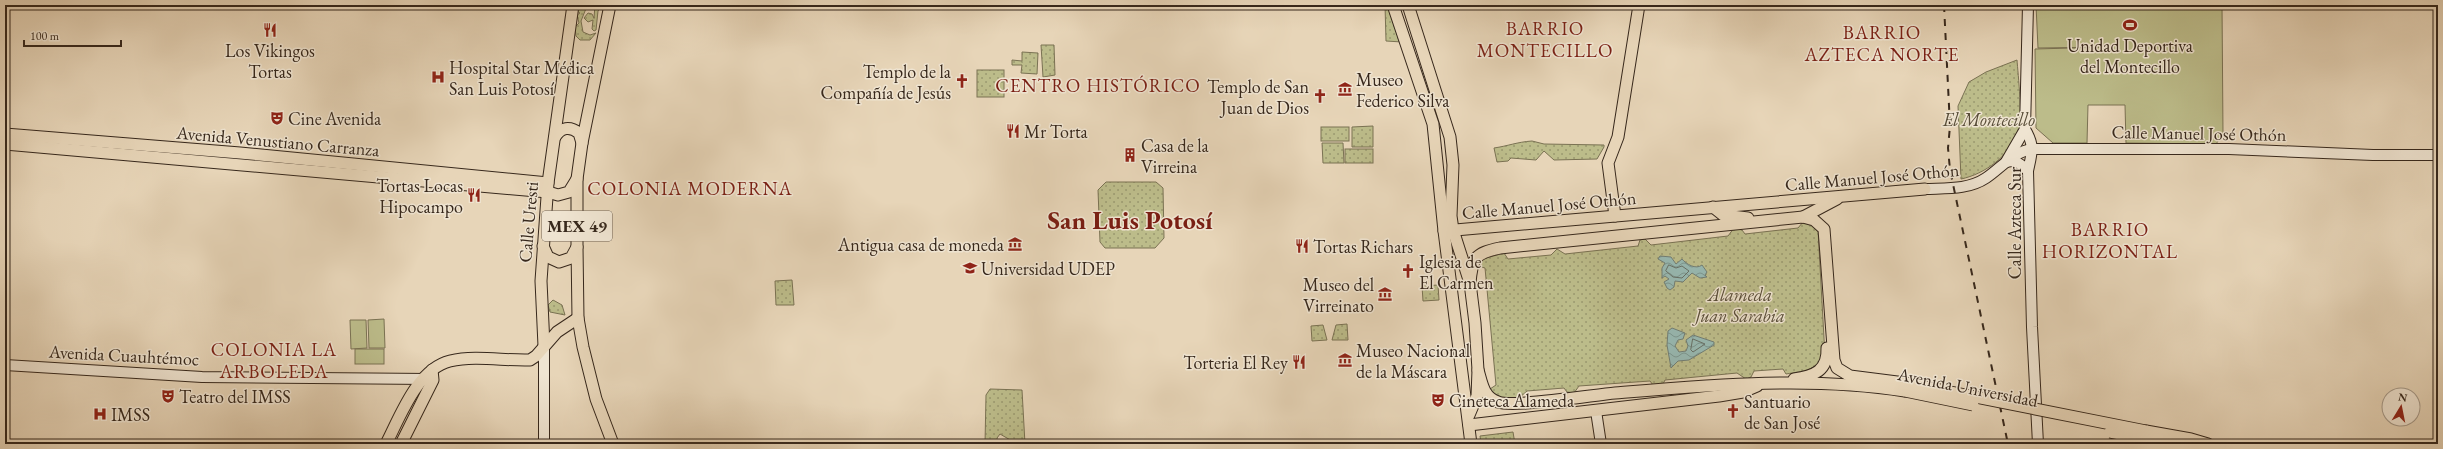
<svg xmlns="http://www.w3.org/2000/svg" width="2443" height="449" font-family="'EB Garamond',serif">
  <style>
    .grass { fill: #bcbc8a; stroke: #7a7253 }
    .park { fill: url(#park-dots); stroke: #7a7253 }
    .water { fill: url(#water-waves); stroke: #717e75 }
    .lines { fill: none; stroke-linecap: round; stroke-linejoin: round }
    .shore { stroke: #677066; stroke-width: 1 }
    .secondary-casing { stroke: #37281c; stroke-width: 12 }
    .primary-casing { stroke: #37281c; stroke-width: 13 }
    .secondary { stroke: #efe4d1; stroke-width: 10 }
    .primary { stroke: #e7d5b8; stroke-width: 11 }
    .rail { stroke: #37281c; stroke-width: 2; stroke-dasharray: 7 7; stroke-linecap: butt }
    .primary-bridge-casing { stroke: #37281c; stroke-width: 13; stroke-linecap: butt }
    .primary-bridge { stroke: #e7d5b8; stroke-width: 11 }
    .labels { text-anchor: middle; dominant-baseline: central; stroke-width: 3; stroke-linejoin: round; paint-order: stroke }
    .shield { fill: #efe4d1; stroke: #6e6052; stroke-width: 1 }
    .shield-label { font-size: 17px; font-weight: bold; fill: #37281c }
    .poi-label { font-size: 18px; fill: #37281c; stroke: #efe4d1; text-anchor: start }
    .park-label { font-size: 18px; font-style: italic; fill: #584d38; stroke: #efe4d1 }
    .street-label { font-size: 18px; fill: #37281c; stroke: #efe4d1 }
    .neighbourhood-label { font-size: 19px; letter-spacing: 1px; fill: #7a1f14; stroke: #efe4d1 }
    .town-label { font-size: 26px; font-weight: bold; fill: #7a1f14; stroke: #efe4d1 }
  </style>
  <defs>
    <pattern id="park-dots" width="8" height="8" patternUnits="userSpaceOnUse"><rect width="8" height="8" fill="#bcbc8a"/><path d="M2 2h.1M6 6h.1" fill="none" stroke="#9a9970" stroke-width="1.8" stroke-linecap="round"/></pattern>
    <pattern id="water-waves" width="16" height="10" patternUnits="userSpaceOnUse"><rect width="16" height="10" fill="#97b8b1"/><path d="M0 5q4-4 8 0t8 0" fill="none" stroke="#7c968f"/></pattern>
  </defs>
  <rect width="100%" height="100%" fill="#e7d5b8"/>
  <filter id="stains"><feTurbulence type="fractalNoise" baseFrequency=".005" numOctaves="4"/><feColorMatrix values="0 0 0 0 .2 0 0 0 0 .09 0 0 0 0 .02 0 0 0 .5 -.17"/></filter>
  <radialGradient id="worn" r=".72"><stop offset=".6" stop-color="#630" stop-opacity="0"/><stop offset="1" stop-color="#630" stop-opacity=".3"/></radialGradient>
  <g class="grass">
    <polygon points="2036,5 2222,5 2223,134 2216,144 2126,143 2125,105 2088,105 2087,143 2053,143 2036,128 2035,49 2109,47 2038,48"/>
    <polygon points="384,319 385,348 369,348 368,320"/>
    <polygon points="350,320 366,320 367,348 351,349"/>
    <rect x="355" y="349" width="29" height="15"/>
  </g>
  <g class="park">
    <polygon points="578,5 587,6 581,21 583,32 590,35 596,33 590,40 580,40 576,36 575,27 579,23 577,15 580,13 577,11"/>
    <polygon points="595,5 601,7 598,11 596,30 594,31 592,29 593,20 588,22 584,18 588,13 592,14 594,18"/>
    <polygon points="1385,5 1388,5 1402,42 1386,41"/>
    <polygon points="1041,45 1054,45 1055,75 1043,77"/>
    <polygon points="1022,52 1038,53 1037,74 1021,73 1022,65 1012,65 1012,60 1022,61"/>
    <path d="M 2017,60 C 2018,73 2023,123 2019,132 C 2009,156 1985,174 1961,179 L 1958,106 L 1969,82 L 1986,72 Z"/>
    <rect x="977" y="70" width="27" height="27"/>
    <polygon points="1373,126 1373,147 1352,147 1352,127"/>
    <rect x="1321" y="127" width="28" height="14"/>
    <path d="M 1532,141 L 1544,144 L 1604,145 L 1604,147 L 1597,159 L 1554,160 L 1544,151 L 1536,160 L 1511,158 L 1508,161 L 1497,162 L 1494,148 C 1508,146 1517,142 1532,141 Z"/>
    <polygon points="1322,143 1343,143 1344,163 1323,163"/>
    <rect x="1345" y="149" width="28" height="14"/>
    <polygon points="1106,182 1156,182 1163,188 1164,238 1155,248 1105,248 1100,242 1098,190"/>
    <path d="M 1803,222 L 1808,222 L 1818,230 L 1825,356 C 1814,371 1804,371 1786,374 L 1783,369 L 1754,371 L 1751,377 L 1746,379 L 1737,373 L 1665,380 L 1663,384 L 1653,385 L 1650,381 L 1579,386 L 1574,393 L 1567,392 L 1564,388 L 1527,391 L 1519,398 L 1497,400 L 1490,389 L 1496,385 L 1485,268 L 1478,266 L 1483,259 L 1504,253 L 1508,259 L 1551,255 L 1557,249 L 1565,254 L 1638,246 L 1640,240 L 1645,239 L 1651,245 L 1728,236 L 1734,228 L 1742,230 L 1745,234 L 1798,228 Z"/>
    <polygon points="792,280 794,305 776,305 775,281"/>
    <polygon points="1438,285 1439,300 1423,301 1422,286"/>
    <polygon points="553,300 562,305 565,315 550,312 548,305"/>
    <polygon points="1347,324 1348,340 1332,340 1336,325"/>
    <polygon points="1323,325 1327,340 1312,341 1311,326"/>
    <polygon points="990,389 1022,390 1025,444 1011,444 1012,441 1000,434 997,438 998,444 985,444 986,395"/>
    <polygon points="1513,432 1515,444 1481,444 1480,436"/>
  </g>
  <g class="water">
    <path d="M 1660,256 L 1671,257 L 1676,264 L 1682,259 C 1686,264 1696,270 1702,265 L 1707,272 L 1705,275 L 1707,277 L 1700,278 L 1692,273 L 1683,282 L 1675,281 L 1674,287 L 1670,290 L 1667,288 L 1664,282 L 1669,279 L 1665,276 L 1662,278 L 1662,268 L 1665,263 L 1658,259 Z"/>
    <polygon points="1672,328 1685,333 1683,339 1678,340 1675,346 1679,352 1686,351 1688,346 1686,340 1693,335 1714,342 1714,345 1689,360 1678,361 1671,368 1667,345 1668,331"/>
  </g>
  <g class="lines">
    <g class="shore">
      <polygon points="1669,265 1676,268 1682,266 1689,271 1682,278 1673,277 1666,271"/>
      <polygon points="1693,339 1705,344 1693,352 1691,350"/>
    </g>
    <defs>
      <g id="secondary">
        <path d="M 2028,5 L 2025,129 C 2035,146 2032,152 2028,171 L 2032,327 L 2038,444"/>
        <polyline points="2007,160 2025,129"/>
        <path d="M 2006,162 C 2015,159 2021,164 2028,171"/>
        <path d="M 1925,189 C 1946,188 1968,190 1986,178 C 2001,168 2014,151 2033,149 L 2229,149 L 2373,155 L 2438,155"/>
        <polyline points="5,365 202,377 429,379"/>
        <polyline points="1596,411 1601,444"/>
        <polyline points="544,444 544,346"/>
      </g>
      <g id="primary">
        <polyline points="610,5 582,143 577,179 577,247 578,318 583,347 596,399 613,444"/>
        <polyline points="1393,5 1433,124 1444,231 1471,444"/>
        <polyline points="1408,5 1450,137 1453,165 1451,216 1453,230 1470,283 1475,323 1478,370 1477,396 1469,415"/>
        <polyline points="5,134 240,153 548,183"/>
        <path d="M 555,137 C 561,127 570,126 579,133 L 582,143"/>
        <polyline points="5,144 548,192 558,195 569,192 577,179"/>
        <polyline points="1713,207 1723,215 1748,218"/>
        <polyline points="1615,216 1608,163 1618,137 1639,5"/>
        <polyline points="1803,217 1837,199"/>
        <polyline points="1444,231 1925,189"/>
        <polyline points="543,246 548,257 559,262 571,258 577,247"/>
        <path d="M 1470,283 C 1472,258 1475,253 1500,248 L 1803,217 L 1814,220 L 1824,229 L 1834,360 L 1837,368 L 1850,376 L 1905,383"/>
        <polyline points="544,346 541,281 548,183 573,5"/>
        <path d="M 1478,370 C 1482,383 1483,397 1498,402 C 1513,408 1593,395 1615,393 C 1711,385 1810,376 1905,391"/>
        <path d="M 1794,379 C 1814,376 1828,371 1827,348"/>
        <polyline points="1469,425 1719,396 1743,392 1757,386"/>
        <polyline points="2146,431 2191,439 2208,444"/>
        <polyline points="2146,439 2167,444"/>
        <path d="M 386,444 C 400,417 417,369 450,361 C 476,355 504,361 530,360 L 536,356 L 557,332 L 578,318"/>
        <polyline points="401,444 433,380 432,370"/>
      </g>
    </defs>
    <use href="#secondary" class="secondary-casing"/>
    <use href="#primary" class="primary-casing"/>
    <use href="#secondary" class="secondary"/>
    <use href="#primary" class="primary"/>
    <polyline class="rail" points="1944,5 1950,126 1948,148 1950,170 2008,444"/>
    <defs>
      <g id="primary-bridge">
        <polyline points="1905,383 2146,431"/>
        <polyline points="1905,391 1973,405"/>
        <polyline points="2110,432 2146,439"/>
      </g>
    </defs>
    <use href="#primary-bridge" class="primary-bridge-casing"/>
    <use href="#primary-bridge" class="primary-bridge"/>
  </g>
  <defs>
    <symbol id="stadium-bare" viewBox="-9 -9 18 18"><path d="M0-5a6.5 5 0 1 0 0 10a6.5 5 0 1 0 0-10ZM-3.5-1.8h7v3.6h-7Z" fill="#8f2418" stroke="#efe4d1" stroke-width="2.5" paint-order="stroke"/></symbol>
    <symbol id="restaurant-bare" viewBox="-9 -9 18 18"><path d="M-5-6h1v4h1v-4h1v4h1v-4h1v5L-1.5 .5V6h-2V.5L-5-1ZM5-6V6H3V1.5H1.5Q1.5-4 5-6Z" fill="#8f2418" stroke="#efe4d1" stroke-width="2.5" paint-order="stroke"/></symbol>
    <symbol id="hospital-bare" viewBox="-9 -9 18 18"><path d="M-5-5h3v3.5h4V-5h3V5h-3V1.5h-4V5h-3Z" fill="#8f2418" stroke="#efe4d1" stroke-width="2.5" paint-order="stroke"/></symbol>
    <symbol id="church-bare" viewBox="-9 -9 18 18"><path d="M-1.2-6h2.4v3.5h3.3v2.4h-3.3V6h-2.4V-.1h-3.3v-2.4h3.3Z" fill="#8f2418" stroke="#efe4d1" stroke-width="2.5" paint-order="stroke"/></symbol>
    <symbol id="museum-bare" viewBox="-9 -9 18 18"><path d="M0-6L6-3V-2H-6V-3ZM-5-1h2V3h-2ZM-1-1h2V3h-2ZM3-1h2V3H3ZM-6 4H6V6H-6Z" fill="#8f2418" stroke="#efe4d1" stroke-width="2.5" paint-order="stroke"/></symbol>
    <symbol id="theatre-bare" viewBox="-9 -9 18 18"><path d="M-5-5.5Q0-4 5-5.5V0Q5 5 0 6Q-5 5-5 0ZM-3.3-2.5H-1v1.5H-3.3ZM1-2.5H3.3v1.5H1ZM-2.8 1Q0 5.5 2.8 1Z" fill="#8f2418" stroke="#efe4d1" stroke-width="2.5" paint-order="stroke"/></symbol>
    <symbol id="building-bare" viewBox="-9 -9 18 18"><path d="M-4-6H4V6H1V3H-1V6H-4ZM-2.5-4.3h1.7v1.8h-1.7ZM.8-4.3h1.7v1.8H.8ZM-2.5-1h1.7V.8h-1.7ZM.8-1h1.7V.8H.8Z" fill="#8f2418" stroke="#efe4d1" stroke-width="2.5" paint-order="stroke"/></symbol>
    <symbol id="university-bare" viewBox="-9 -9 18 18"><path d="M0-5L7-2L0 1L-7-2ZM-4 1L0 2.5L4 1V4Q0 6-4 4Z" fill="#8f2418" stroke="#efe4d1" stroke-width="2.5" paint-order="stroke"/></symbol>
  </defs>
  <g fill-rule="evenodd">
    <use href="#stadium-bare" x="2120" y="15" width="20" height="20"/>
    <use href="#restaurant-bare" x="260" y="20" width="20" height="20"/>
    <use href="#hospital-bare" x="428" y="67" width="20" height="20"/>
    <use href="#church-bare" x="952" y="71" width="20" height="20"/>
    <use href="#museum-bare" x="1335" y="79" width="20" height="20"/>
    <use href="#church-bare" x="1310" y="86" width="20" height="20"/>
    <use href="#theatre-bare" x="267" y="108" width="20" height="20"/>
    <use href="#restaurant-bare" x="1003" y="121" width="20" height="20"/>
    <use href="#building-bare" x="1120" y="145" width="20" height="20"/>
    <use href="#restaurant-bare" x="464" y="185" width="20" height="20"/>
    <use href="#museum-bare" x="1005" y="234" width="20" height="20"/>
    <use href="#restaurant-bare" x="1292" y="236" width="20" height="20"/>
    <use href="#university-bare" x="960" y="258" width="20" height="20"/>
    <use href="#church-bare" x="1398" y="261" width="20" height="20"/>
    <use href="#museum-bare" x="1375" y="284" width="20" height="20"/>
    <use href="#museum-bare" x="1335" y="350" width="20" height="20"/>
    <use href="#restaurant-bare" x="1289" y="352" width="20" height="20"/>
    <use href="#theatre-bare" x="158" y="386" width="20" height="20"/>
    <use href="#theatre-bare" x="1428" y="390" width="20" height="20"/>
    <use href="#church-bare" x="1723" y="401" width="20" height="20"/>
    <use href="#hospital-bare" x="90" y="404" width="20" height="20"/>
  </g>
  <g class="labels">
    <rect class="shield" x="542" y="211" width="70" height="30" rx="3"/>
    <g class="shield-label">
      <text x="577" y="226">MEX 49</text>
    </g>
    <g class="poi-label">
      <text x="2130" y="45" text-anchor="middle">Unidad Deportiva<tspan x="2130" dy="21">del Montecillo</tspan></text>
      <text x="270" y="50" text-anchor="middle">Los Vikingos<tspan x="270" dy="21">Tortas</tspan></text>
      <text x="449" y="67">Hospital Star Médica<tspan x="449" dy="21">San Luis Potosí</tspan></text>
      <text x="951" y="71" text-anchor="end">Templo de la<tspan x="951" dy="21">Compañía de Jesús</tspan></text>
      <text x="1356" y="79">Museo<tspan x="1356" dy="21">Federico Silva</tspan></text>
      <text x="1309" y="86" text-anchor="end">Templo de San<tspan x="1309" dy="21">Juan de Dios</tspan></text>
      <text x="288" y="118">Cine Avenida</text>
      <text x="1024" y="131">Mr Torta</text>
      <text x="1141" y="145">Casa de la<tspan x="1141" dy="21">Virreina</tspan></text>
      <text x="463" y="185" text-anchor="end">Tortas Locas<tspan x="463" dy="21">Hipocampo</tspan></text>
      <text x="1004" y="244" text-anchor="end">Antigua casa de moneda</text>
      <text x="1313" y="246">Tortas Richars</text>
      <text x="1419" y="261">Iglesia de<tspan x="1419" dy="21">El Carmen</tspan></text>
      <text x="981" y="268">Universidad UDEP</text>
      <text x="1374" y="284" text-anchor="end">Museo del<tspan x="1374" dy="21">Virreinato</tspan></text>
      <text x="1356" y="350">Museo Nacional<tspan x="1356" dy="21">de la Máscara</tspan></text>
      <text x="1288" y="362" text-anchor="end">Torteria El Rey</text>
      <text x="179" y="396">Teatro del IMSS</text>
      <text x="1449" y="400">Cineteca Alameda</text>
      <text x="1744" y="401">Santuario<tspan x="1744" dy="21">de San José</tspan></text>
      <text x="111" y="414">IMSS</text>
    </g>
    <g class="park-label">
      <text x="1989" y="119">El Montecillo</text>
      <text x="1740" y="294">Alameda<tspan x="1740" dy="21">Juan Sarabia</tspan></text>
    </g>
    <g class="street-label">
      <text transform="translate(2199 133) rotate(1)">Calle Manuel José Othón</text>
      <text transform="translate(278 141) rotate(5)">Avenida Venustiano Carranza</text>
      <text transform="translate(1872 177) rotate(-5)">Calle Manuel José Othón</text>
      <text transform="translate(1549 205) rotate(-5)">Calle Manuel José Othón</text>
      <text transform="translate(528 222) rotate(-85)">Calle Uresti</text>
      <text transform="translate(2014 223) rotate(-90)">Calle Azteca Sur</text>
      <text transform="translate(124 355) rotate(3)">Avenida Cuauhtémoc</text>
      <text transform="translate(1968 387) rotate(11)">Avenida Universidad</text>
    </g>
    <g class="neighbourhood-label">
      <text x="1545" y="28">BARRIO<tspan x="1545" dy="22">MONTECILLO</tspan></text>
      <text x="1882" y="32">BARRIO<tspan x="1882" dy="22">AZTECA NORTE</tspan></text>
      <text x="1098" y="85">CENTRO HISTÓRICO</text>
      <text x="690" y="188">COLONIA MODERNA</text>
      <text x="2110" y="229">BARRIO<tspan x="2110" dy="22">HORIZONTAL</tspan></text>
      <text x="274" y="349">COLONIA LA<tspan x="274" dy="22">ARBOLEDA</tspan></text>
    </g>
    <g class="town-label">
      <text x="1130" y="220">San Luis Potosí</text>
    </g>
  </g>
  <rect width="2443" height="449" fill="none" stroke="#e7d5b8" stroke-width="20"/>
  <rect x="6" y="6" width="2431" height="437" fill="none" stroke="#37281c" stroke-width="2"/>
  <rect x="10" y="10" width="2423" height="429" fill="none" stroke="#37281c"/>
  <g transform="translate(2401 407) rotate(10)"><circle r="19" fill="#efe4d1" stroke="#a59989"/>
  <path d="M0-3L7 15L0 10L-7 15Z" fill="#8f2418"/>
  <text y="-6" font-size="11" font-weight="bold" text-anchor="middle" fill="#37281c">N</text>
  </g>
  <path d="M24 40v6h97v-6" fill="none" stroke="#37281c" stroke-width="2"/>
  <text x="30" y="40" font-size="12" fill="#37281c" stroke="#efe4d1" stroke-width="3" paint-order="stroke">100 m</text>
  <rect width="100%" height="100%" filter="url(#stains)"/>
  <rect width="100%" height="100%" fill="url(#worn)"/>
</svg>
